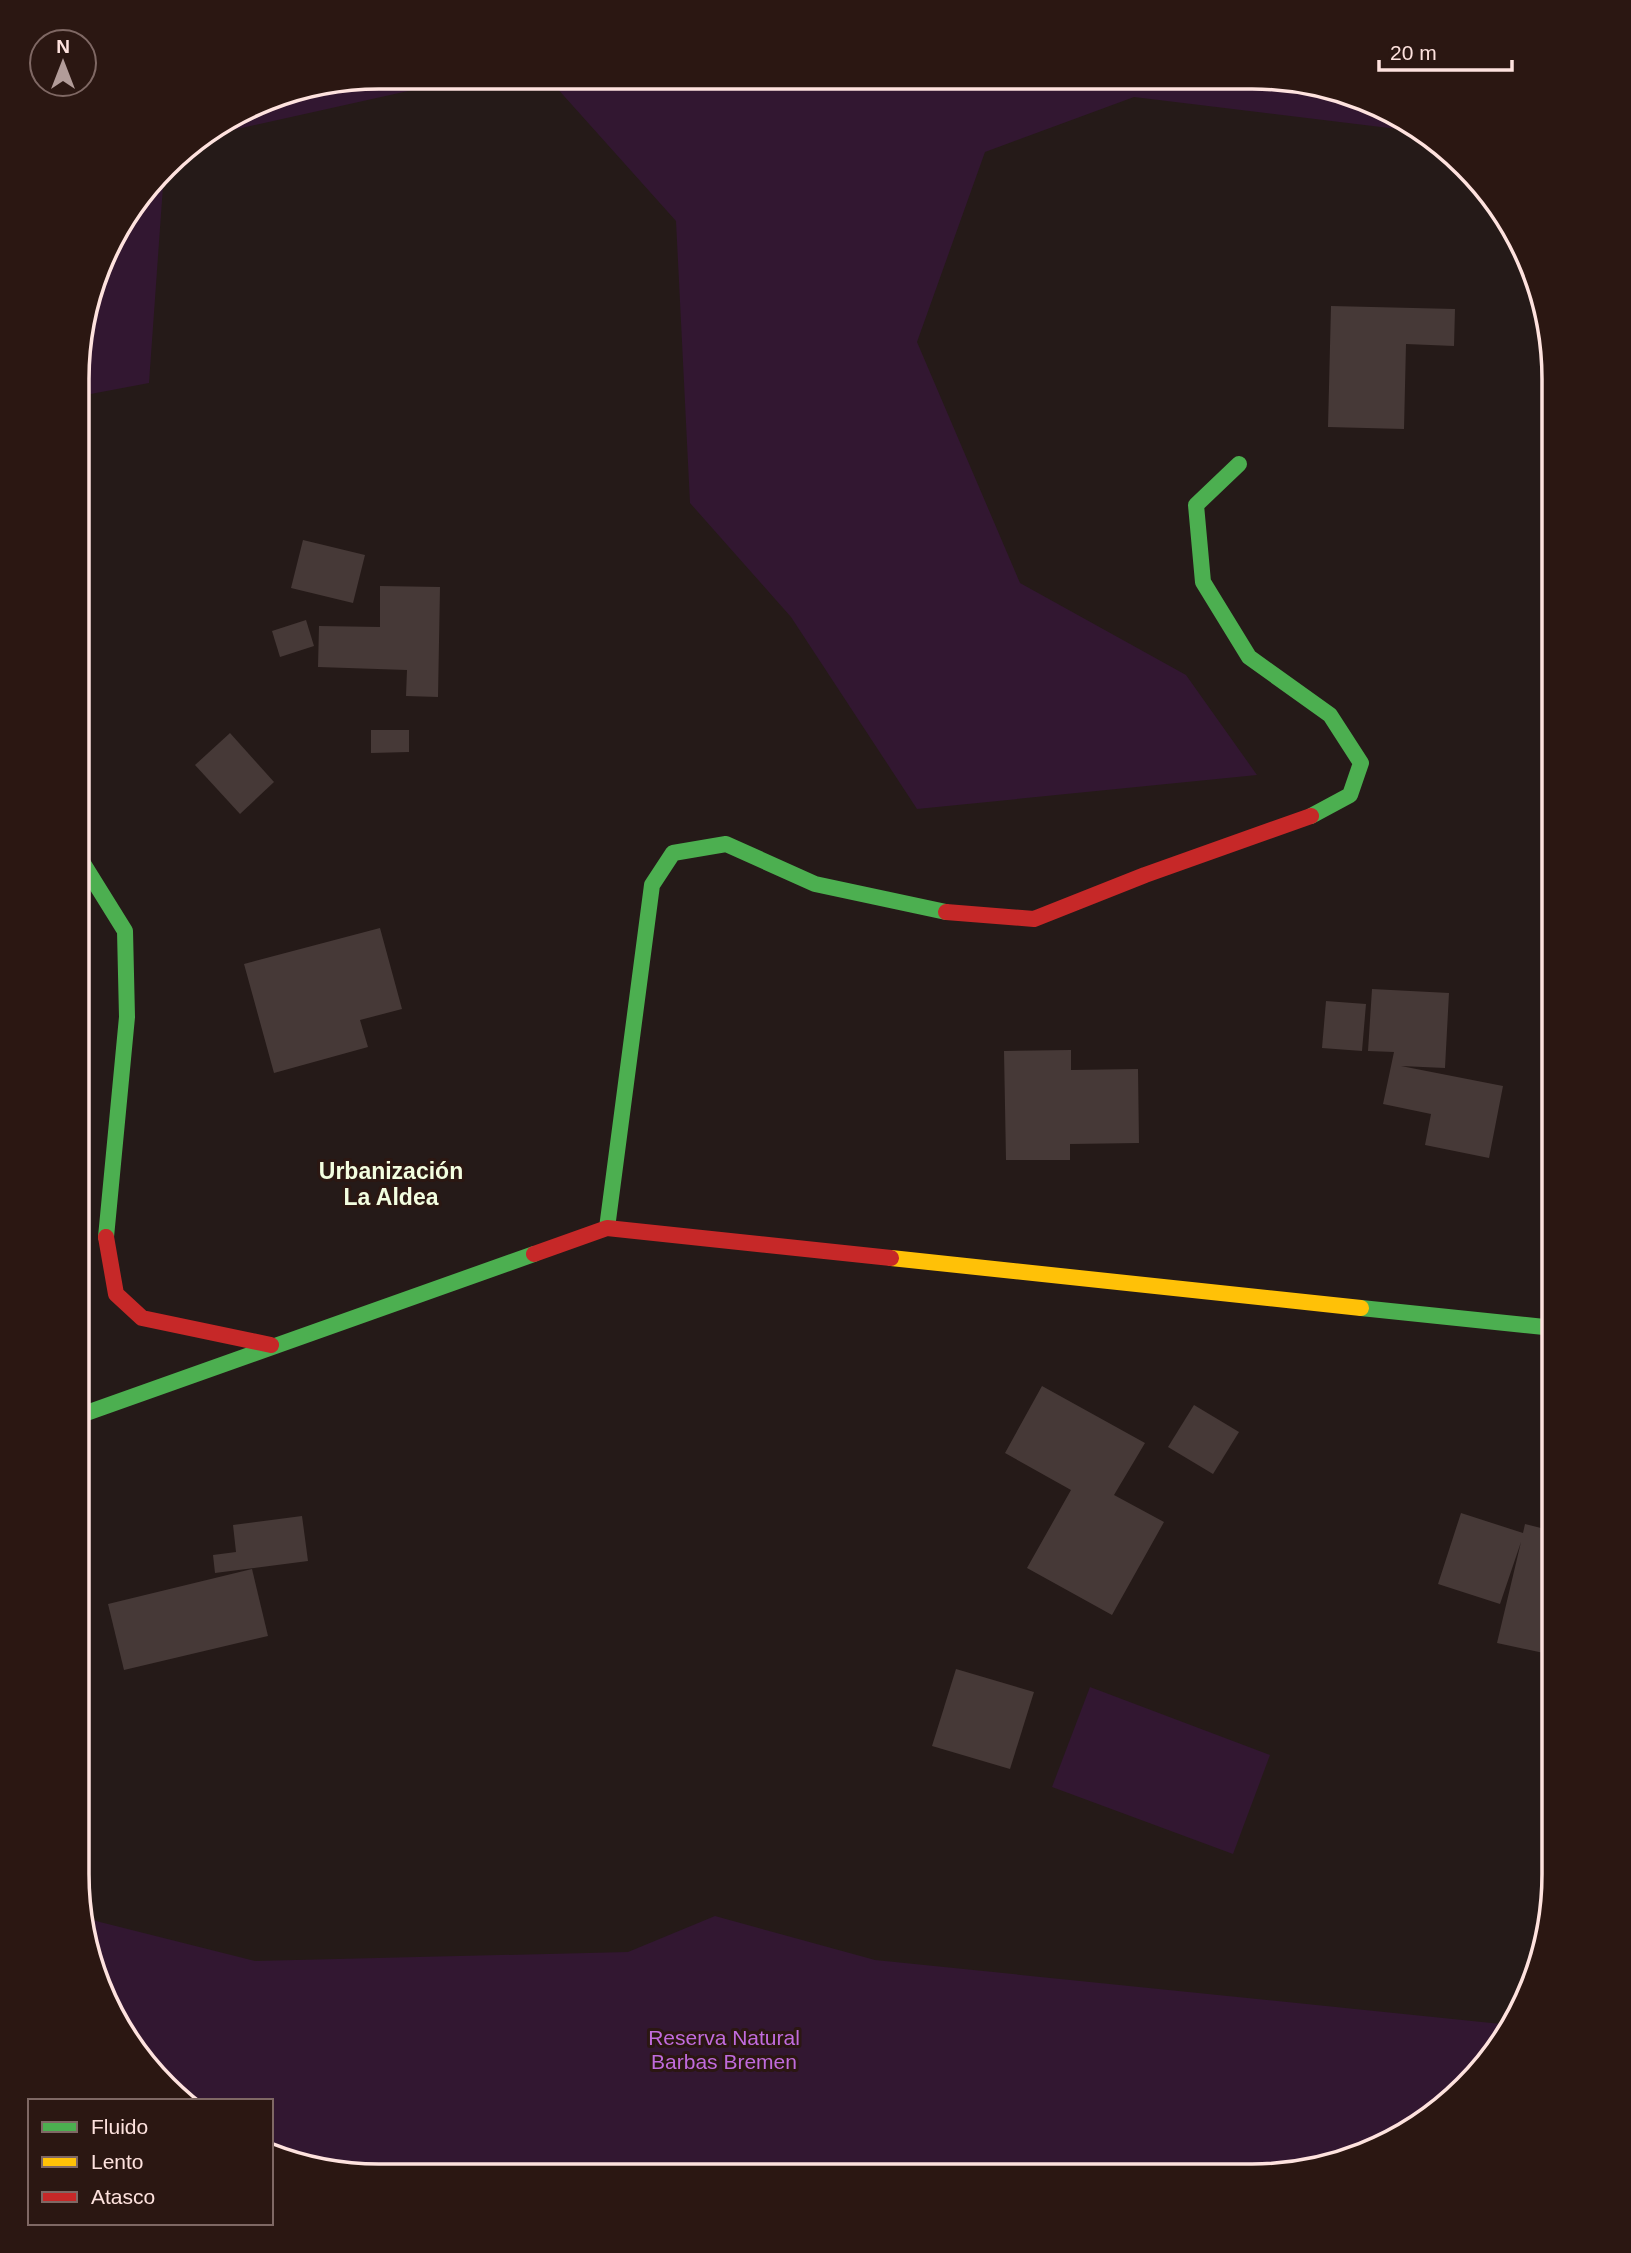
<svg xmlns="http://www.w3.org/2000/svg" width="1631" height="2253" font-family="Helvetica,sans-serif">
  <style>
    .green { fill: #321731 }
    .building { fill: #463937 }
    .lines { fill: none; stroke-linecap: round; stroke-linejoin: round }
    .fast { stroke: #4caf50; stroke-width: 16 }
    .slow { stroke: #ffc107; stroke-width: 16 }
    .jam { stroke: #c62828; stroke-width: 16 }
    .labels { text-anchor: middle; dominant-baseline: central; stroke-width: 6; stroke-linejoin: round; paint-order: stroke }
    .park-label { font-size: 21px; fill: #c16bdd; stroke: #2b1712 }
    .neighbourhood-label { font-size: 23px; font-weight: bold; fill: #f3fee0; stroke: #2b1712 }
    .rim { fill: none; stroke: #fee2de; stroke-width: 3.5 }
  </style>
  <rect width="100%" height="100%" fill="#251a18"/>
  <g class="green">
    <polygon points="380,77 471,77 210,135 282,93"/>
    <polygon points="547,77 1291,80 1367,100 1422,132 1134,97 985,152 917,342 1020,583 1186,675 1257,775 917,809 791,617 690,503 676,221"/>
    <polygon points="164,172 149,383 80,396 80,340 117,229"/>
    <polygon points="1090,1687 1270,1755 1233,1854 1052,1787"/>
    <polygon points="715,1916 875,1960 1511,2025 1503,2042 1451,2101 1385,2145 1252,2176 341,2173 271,2155 271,2101 185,2101 108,2007 88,1919 255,1961 628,1952"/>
  </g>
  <g class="building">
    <polygon points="1331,306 1455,309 1454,346 1406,344 1404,429 1328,427"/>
    <polygon points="303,540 365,555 353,603 291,588"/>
    <polygon points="380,586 440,587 438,697 406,696 407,670 318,667 319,626 380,627"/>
    <polygon points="306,620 314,646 280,657 272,631"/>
    <polygon points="371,730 409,730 409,752 371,753"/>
    <polygon points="230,733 274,782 240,814 195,765"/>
    <polygon points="380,928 402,1009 360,1020 368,1047 274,1073 244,964"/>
    <polygon points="1372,989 1449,993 1445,1068 1401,1066 1503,1086 1489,1158 1425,1145 1431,1114 1383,1104 1394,1052 1368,1051"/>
    <polygon points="1326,1001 1366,1004 1362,1051 1322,1048"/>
    <polygon points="1071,1050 1071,1070 1138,1069 1139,1143 1070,1144 1070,1160 1006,1160 1004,1051"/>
    <polygon points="1042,1386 1145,1443 1114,1495 1164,1522 1112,1615 1027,1568 1071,1490 1005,1453"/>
    <polygon points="1194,1405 1239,1432 1213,1474 1168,1447"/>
    <polygon points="1461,1513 1523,1533 1525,1524 1553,1531 1553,1655 1497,1643 1521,1542 1500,1604 1438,1584"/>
    <polygon points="302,1516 308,1561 215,1573 213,1555 236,1552 233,1525"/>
    <polygon points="252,1569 268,1636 124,1670 108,1604"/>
    <polygon points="956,1669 1034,1692 1010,1769 932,1746"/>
  </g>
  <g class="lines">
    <g class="fast">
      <polyline points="1239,464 1196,505 1203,582 1249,657 1330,715 1361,763 1350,795 1311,816"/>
      <polyline points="79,857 125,931 127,1017 106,1237"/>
      <polyline points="607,1228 652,885 673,853 726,844 815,884 946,912"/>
      <polyline points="1361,1308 1554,1328"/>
      <polyline points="78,1416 534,1254"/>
    </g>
    <polyline class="slow" points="891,1258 1361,1308"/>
    <g class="jam">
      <polyline points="946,912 1034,919 1145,875 1311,816"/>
      <polyline points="106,1237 116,1294 142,1318 271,1345"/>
      <polyline points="534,1254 607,1228 891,1258"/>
    </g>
  </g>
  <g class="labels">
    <g class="park-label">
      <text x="724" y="2037">Reserva Natural<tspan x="724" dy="24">Barbas Bremen</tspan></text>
    </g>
    <g class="neighbourhood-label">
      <text x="391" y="1171">Urbanización<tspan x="391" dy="26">La Aldea</tspan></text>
    </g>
  </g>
  <path d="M0 0H1631V2253H0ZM379 89H1252A290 290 0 0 1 1542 379V1874A290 290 0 0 1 1252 2164H379A290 290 0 0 1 89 1874V379A290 290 0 0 1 379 89Z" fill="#2b1712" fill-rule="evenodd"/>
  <path class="rim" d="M379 89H1252A290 290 0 0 1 1542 379V1874A290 290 0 0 1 1252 2164H379A290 290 0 0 1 89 1874V379A290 290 0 0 1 379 89Z"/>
  <rect x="28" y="2099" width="245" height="126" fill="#2b1712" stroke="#7f6864" stroke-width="2"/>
  <rect x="42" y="2122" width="35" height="10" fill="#4caf50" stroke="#7f6864" stroke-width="2"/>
  <text x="91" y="2134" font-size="21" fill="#fee2de">Fluido</text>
  <rect x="42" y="2157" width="35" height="10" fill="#ffc107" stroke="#7f6864" stroke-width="2"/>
  <text x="91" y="2169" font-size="21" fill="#fee2de">Lento</text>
  <rect x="42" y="2192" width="35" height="10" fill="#c62828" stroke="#7f6864" stroke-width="2"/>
  <text x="91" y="2204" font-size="21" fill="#fee2de">Atasco</text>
  <g transform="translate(63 63)"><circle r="33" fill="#2b1712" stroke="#7f6864" stroke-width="2"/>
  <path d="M0-5L12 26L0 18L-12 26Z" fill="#b29c99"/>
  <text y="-10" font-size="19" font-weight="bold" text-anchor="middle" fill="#fee2de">N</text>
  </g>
  <path d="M1379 60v10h133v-10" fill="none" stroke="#fee2de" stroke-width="3.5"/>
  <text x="1390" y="60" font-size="21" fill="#fee2de" stroke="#2b1712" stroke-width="5" paint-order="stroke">20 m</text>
</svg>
